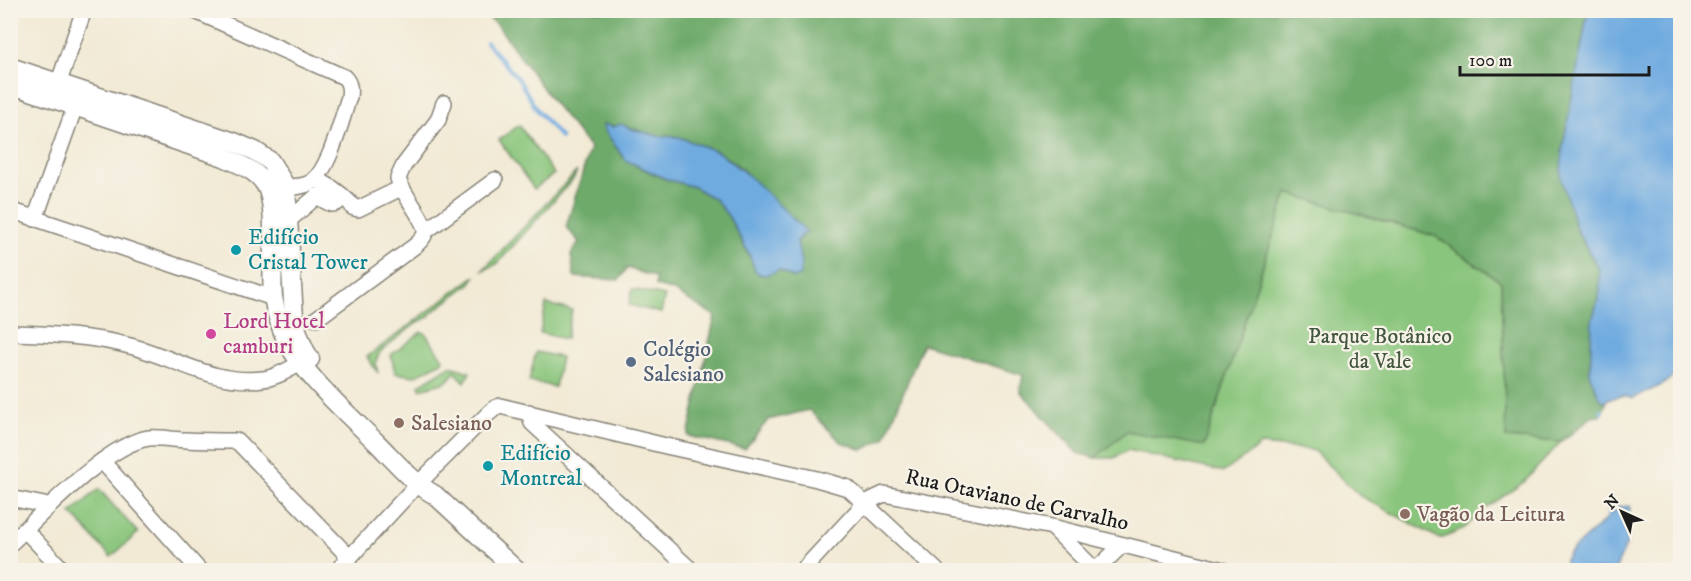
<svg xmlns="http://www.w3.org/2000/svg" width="1691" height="581" font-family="'IM FELL DW Pica',serif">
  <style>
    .green { fill: #89c57b; stroke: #52704c; stroke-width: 1.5 }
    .forest { fill: #6eaa6b; stroke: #456344; stroke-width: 1.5; fill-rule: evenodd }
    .water { fill: #6fabe0; stroke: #46647e; stroke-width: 1.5 }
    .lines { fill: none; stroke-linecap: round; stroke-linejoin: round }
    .stream { stroke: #6fabe0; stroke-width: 4 }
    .minor-casing { stroke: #878378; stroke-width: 18 }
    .tertiary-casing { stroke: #878378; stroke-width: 21 }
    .minor { stroke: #fff; stroke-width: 15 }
    .tertiary { stroke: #fff; stroke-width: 18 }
    .culture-dot { fill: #0f9aa8; stroke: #f7f3e8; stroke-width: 2 }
    .hotel-dot { fill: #d1479c; stroke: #f7f3e8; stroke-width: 2 }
    .service-dot { fill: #5c6f8a; stroke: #f7f3e8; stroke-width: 2 }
    .education-dot { fill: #8d6e63; stroke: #f7f3e8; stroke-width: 2 }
    .labels { text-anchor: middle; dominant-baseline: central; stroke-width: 4.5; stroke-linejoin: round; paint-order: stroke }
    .culture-label { font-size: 22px; fill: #0d838f; stroke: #f7f3e8; text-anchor: start }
    .hotel-label { font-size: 22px; fill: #b23c85; stroke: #f7f3e8; text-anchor: start }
    .park-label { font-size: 22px; fill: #42573d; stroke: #f7f3e8 }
    .service-label { font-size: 22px; fill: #4e5e75; stroke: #f7f3e8; text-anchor: start }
    .education-label { font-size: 22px; fill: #785e54; stroke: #f7f3e8; text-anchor: start }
    .street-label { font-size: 22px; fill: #1c1c1c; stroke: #f7f3e8 }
  </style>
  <rect width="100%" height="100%" fill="#f7f3e8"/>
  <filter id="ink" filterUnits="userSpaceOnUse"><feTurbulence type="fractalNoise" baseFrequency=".0167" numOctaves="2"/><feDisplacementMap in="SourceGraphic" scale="12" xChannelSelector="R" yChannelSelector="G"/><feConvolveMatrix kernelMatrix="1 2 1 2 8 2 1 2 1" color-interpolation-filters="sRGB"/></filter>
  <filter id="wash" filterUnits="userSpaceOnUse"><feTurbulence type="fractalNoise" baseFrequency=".008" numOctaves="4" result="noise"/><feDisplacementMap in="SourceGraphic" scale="24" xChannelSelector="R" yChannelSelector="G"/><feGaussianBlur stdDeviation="1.35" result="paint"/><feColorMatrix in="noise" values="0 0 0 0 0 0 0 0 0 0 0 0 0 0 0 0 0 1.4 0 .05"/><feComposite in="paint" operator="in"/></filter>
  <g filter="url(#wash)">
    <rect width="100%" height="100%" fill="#f2ead5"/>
    <g class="green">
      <polygon points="519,125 554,174 534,189 499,140"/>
      <polygon points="577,171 574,178 497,264 482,271"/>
      <polygon points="1287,193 1435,236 1501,282 1506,438 1561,442 1524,482 1481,512 1462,530 1440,539 1360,496 1313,450 1261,445 1224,472 1128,450 1114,458 1095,458 1127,431 1204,446"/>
      <polygon points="475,276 471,283 430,314 429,317 418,322 381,351 377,358 376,365 378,373 367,357"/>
      <polygon points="632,289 665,296 661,313 629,305"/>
      <polygon points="546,304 572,310 566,339 540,333"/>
      <polygon points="421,332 425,333 443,359 442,362 415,376 395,373 391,355"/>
      <polygon points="536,352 561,357 555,387 529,381"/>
      <polygon points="450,366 470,372 465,382 455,372 446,382 420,389 419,385"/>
      <polygon points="99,489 138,533 111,557 71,513"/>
    </g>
    <path class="forest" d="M 481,11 L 1588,11 L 1578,69 L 1570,108 L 1577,231 L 1599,269 L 1600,292 L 1592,321 L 1590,375 L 1600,398 L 1606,403 L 1604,409 L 1599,416 L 1594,415 L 1561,442 L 1506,438 L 1501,282 L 1435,236 L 1287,193 L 1204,446 L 1127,431 L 1095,458 L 1077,453 L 1020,391 L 1023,375 L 923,344 L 885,438 L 863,450 L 841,442 L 809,410 L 768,420 L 745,449 L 688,436 L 715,316 L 674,291 L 656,286 L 655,277 L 627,268 L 619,280 L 574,277 L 571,254 L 579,242 L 566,227 L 590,148 L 552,101 L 498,26 ZM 603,125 L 626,127 L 658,136 L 675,136 L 718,152 L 741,168 L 803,234 L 797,241 L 800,268 L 790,276 L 779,270 L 761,275 L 759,274 L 729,217 L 715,199 L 694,187 L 666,179 L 637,166 L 623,157 Z"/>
    <g class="water">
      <polygon points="1588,11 1680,11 1680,314 1672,328 1680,371 1662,385 1660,385 1660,386 1631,399 1630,397 1622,396 1607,399 1606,403 1600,398 1590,376 1592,321 1600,292 1599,269 1577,231 1561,178 1562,151"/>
      <polygon points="604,124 613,127 621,124 632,129 658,136 679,137 718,152 749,176 807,232 801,235 797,241 801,263 800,275 794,278 779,270 766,275 759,274 755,270 749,254 729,217 715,199 694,187 666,179 625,160 603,128"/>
      <polygon points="1617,504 1620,507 1629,506 1630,508 1627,530 1627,543 1615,570 1564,570 1565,560 1570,552 1614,512"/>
    </g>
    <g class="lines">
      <g class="stream">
        <polyline points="486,42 519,80 537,110 561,138"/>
        <polyline points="1602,412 1602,410"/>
        <polyline points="1609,516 1610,506"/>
      </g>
    </g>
  </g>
  <g filter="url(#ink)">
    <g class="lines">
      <defs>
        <g id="minor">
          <path d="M 193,10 L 344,77 C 350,83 350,89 349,97 C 342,118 329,172 310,183 C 302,187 294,187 286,187"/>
          <polyline points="54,91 56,90 84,10"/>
          <path d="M 315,179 C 328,184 340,193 350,203 C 356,210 349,206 358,209 L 401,188"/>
          <polyline points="10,210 273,298"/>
          <polyline points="35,219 77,101 80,99"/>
          <path d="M 288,221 L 317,196 C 327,202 335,210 342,197"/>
          <polyline points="426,231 495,180"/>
          <path d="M 316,319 L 416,245 C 420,241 424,238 425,233 C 427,221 401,193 398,178 L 404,165 L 438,120 L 444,103"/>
          <path d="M 10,333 C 52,334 94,336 134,347 C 177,359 216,385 263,379 C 276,378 289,369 301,363"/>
          <polyline points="529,412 532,423 691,570"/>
          <polyline points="102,461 199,570"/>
          <polyline points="10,498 49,506"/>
          <polyline points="1053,528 1095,570"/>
          <polyline points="25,530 63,570"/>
          <path d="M 10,544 C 41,515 108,443 149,438 C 161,437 174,440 186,440 C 203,441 220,441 237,441 L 350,558"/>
          <polyline points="338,570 413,489 488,414 495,408 500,406 666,446 817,479 848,488 936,570"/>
          <polyline points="803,570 865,503 884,494 1052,527 1223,570"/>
          <polyline points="1096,570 1122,545"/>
        </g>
        <g id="tertiary">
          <path d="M 10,67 L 234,142 L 255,151 L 270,161 L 286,187 L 294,317 C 297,332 302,347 310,359"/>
          <path d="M 10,84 L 224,157 C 239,164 256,170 265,184 C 279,205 270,270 273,297 C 275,308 279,322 283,332 C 297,370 348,414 377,443 C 394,460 414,484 435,495 L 516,570"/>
        </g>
      </defs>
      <use href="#minor" class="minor-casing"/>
      <use href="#tertiary" class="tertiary-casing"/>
      <use href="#minor" class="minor"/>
      <use href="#tertiary" class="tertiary"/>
    </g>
  </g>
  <g class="culture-dot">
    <circle cx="236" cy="250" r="6"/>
    <circle cx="488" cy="466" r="6"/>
  </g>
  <circle class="hotel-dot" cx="211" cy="334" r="6"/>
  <circle class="service-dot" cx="631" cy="362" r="6"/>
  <g class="education-dot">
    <circle cx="399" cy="423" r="6"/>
    <circle cx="1405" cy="514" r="6"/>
  </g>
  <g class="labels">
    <g class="culture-label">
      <text x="248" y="237">Edifício<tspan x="248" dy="25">Cristal Tower</tspan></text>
      <text x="500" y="453">Edifício<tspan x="500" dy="25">Montreal</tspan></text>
    </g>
    <g class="hotel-label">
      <text x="223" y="321">Lord Hotel<tspan x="223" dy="25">camburi</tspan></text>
    </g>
    <g class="park-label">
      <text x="1380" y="336">Parque Botânico<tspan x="1380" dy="25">da Vale</tspan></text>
    </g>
    <g class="service-label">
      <text x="643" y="349">Colégio<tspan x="643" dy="25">Salesiano</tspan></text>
    </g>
    <g class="education-label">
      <text x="411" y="423">Salesiano</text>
      <text x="1417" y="514">Vagão da Leitura</text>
    </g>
    <g class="street-label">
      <text transform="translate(1017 500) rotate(12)">Rua Otaviano de Carvalho</text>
    </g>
  </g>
  <rect width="1691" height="581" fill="none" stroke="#f7f3e8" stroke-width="36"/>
  <g transform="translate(1622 512) rotate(315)" stroke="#f7f3e8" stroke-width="4.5" paint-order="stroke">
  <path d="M0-4.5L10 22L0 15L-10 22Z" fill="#1c1c1c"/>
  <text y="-9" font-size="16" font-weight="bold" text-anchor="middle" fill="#1c1c1c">N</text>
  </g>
  <path d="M1460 66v9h189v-9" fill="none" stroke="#1c1c1c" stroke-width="3"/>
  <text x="1469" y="66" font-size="18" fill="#1c1c1c" stroke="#f7f3e8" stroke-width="4.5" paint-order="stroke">100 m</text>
</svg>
